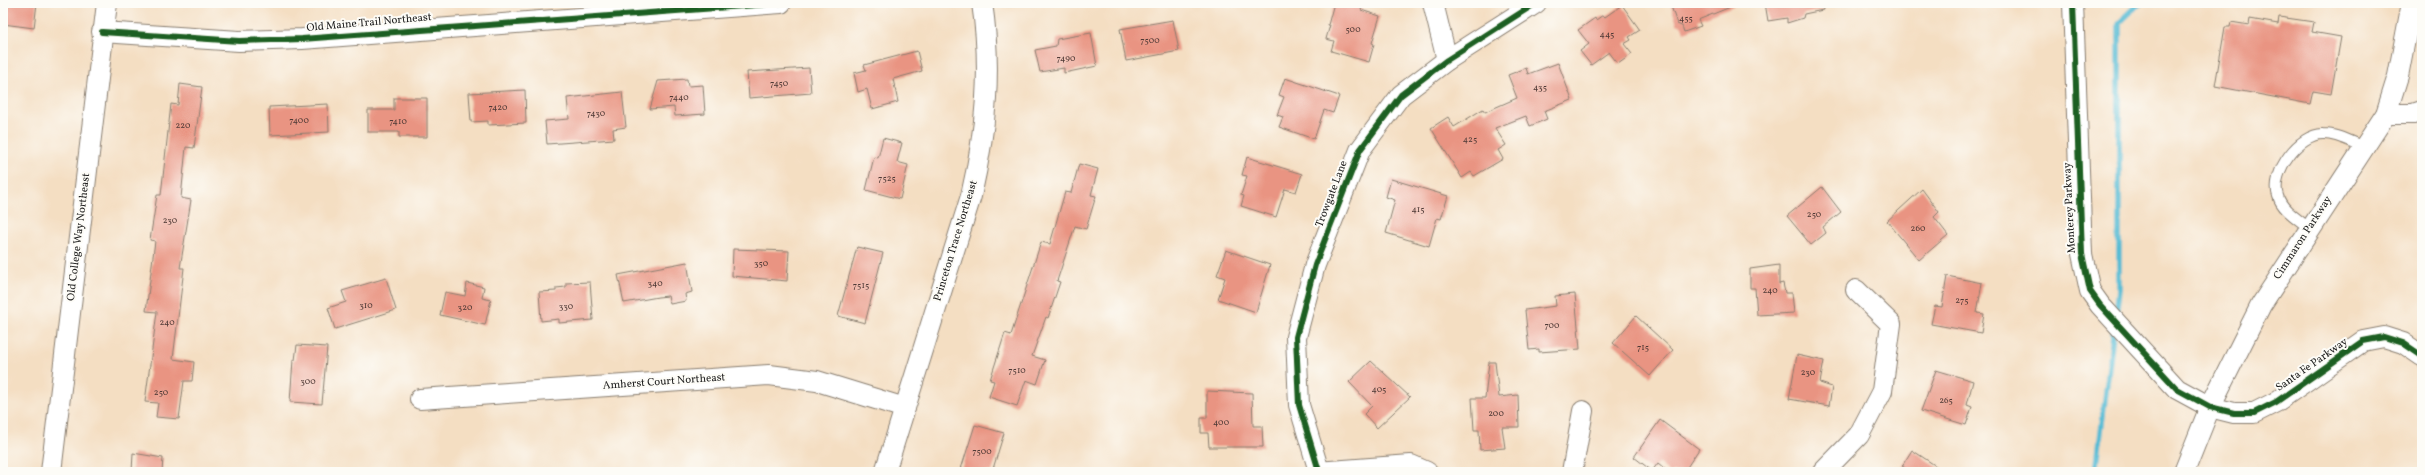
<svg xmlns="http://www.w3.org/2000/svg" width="2425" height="475" font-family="Vollkorn,serif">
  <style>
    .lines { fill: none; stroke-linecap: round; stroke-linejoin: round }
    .stream { stroke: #56bbd4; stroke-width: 5.5 }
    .building { fill: #e99482 }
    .lane-casing { stroke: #887d6f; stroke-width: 12 }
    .street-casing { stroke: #887d6f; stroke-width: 22 }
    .lane { stroke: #fff; stroke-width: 10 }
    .street { stroke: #fff; stroke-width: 20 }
    .cycleway-casing { stroke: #fdfcf7; stroke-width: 8 }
    .cycleway { stroke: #1b5e20; stroke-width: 6 }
    .labels { text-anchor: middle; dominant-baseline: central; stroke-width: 4; stroke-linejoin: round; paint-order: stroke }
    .number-label { font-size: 9px; fill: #4f3a36 }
    .street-label { font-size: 11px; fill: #1c1c1c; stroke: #fdfcf7 }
  </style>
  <rect width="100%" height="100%" fill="#fdfcf7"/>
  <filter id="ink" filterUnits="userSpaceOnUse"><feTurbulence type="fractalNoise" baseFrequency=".025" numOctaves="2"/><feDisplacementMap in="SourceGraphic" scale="8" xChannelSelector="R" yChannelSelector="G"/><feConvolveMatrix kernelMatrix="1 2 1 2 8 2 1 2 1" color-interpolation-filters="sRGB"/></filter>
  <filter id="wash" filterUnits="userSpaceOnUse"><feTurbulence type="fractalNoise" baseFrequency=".012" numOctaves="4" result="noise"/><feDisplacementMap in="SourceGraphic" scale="16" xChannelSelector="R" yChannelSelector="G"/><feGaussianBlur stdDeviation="0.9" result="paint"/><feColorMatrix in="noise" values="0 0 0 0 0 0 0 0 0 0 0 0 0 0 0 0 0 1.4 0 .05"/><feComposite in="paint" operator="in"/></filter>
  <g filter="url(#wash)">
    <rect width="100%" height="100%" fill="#f4dec2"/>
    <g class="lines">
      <g class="stream">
        <polyline points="2116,315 2119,289 2119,23 2140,3"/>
        <polyline points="2096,472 2114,327"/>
      </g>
    </g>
    <g id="blocks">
      <g class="building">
        <polygon points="6,3 37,3 34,28 3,24"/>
        <polygon points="1334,3 1364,3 1361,10 1380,16 1372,43 1374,44 1369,62 1331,51 1334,41 1326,39 1330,25 1328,25"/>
        <polygon points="1670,3 1738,3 1738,4 1698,20 1701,26 1684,32 1682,26 1677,24"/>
        <polygon points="1765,3 1822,3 1823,10 1804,14 1803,18 1787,23 1787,18 1768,21"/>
        <polygon points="1622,5 1640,30 1629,37 1631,40 1624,44 1632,54 1618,64 1609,52 1591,65 1580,51 1589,44 1578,30 1595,18 1596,20 1603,15 1605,17"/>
        <polygon points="2279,17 2314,22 2312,32 2341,37 2331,94 2313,91 2310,104 2215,86 2225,27 2230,27 2231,22 2249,25 2250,19 2278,24"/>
        <polygon points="1173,20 1179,51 1126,61 1120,29"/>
        <polygon points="1091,33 1097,66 1064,73 1064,68 1040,72 1035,50 1056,46 1057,39"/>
        <polygon points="917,51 922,71 893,79 898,102 872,109 867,89 858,92 854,73 866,70 864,65"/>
        <polygon points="1558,63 1572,100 1544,111 1547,119 1530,126 1526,116 1495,128 1506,145 1498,150 1503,159 1474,176 1471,172 1462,178 1431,128 1448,117 1454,127 1483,109 1485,112 1517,98 1508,75 1526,68 1528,74"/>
        <polygon points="809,68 811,93 749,98 747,72"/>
        <polygon points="1285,78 1339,96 1333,113 1324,110 1314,139 1279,127 1283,117 1277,115 1284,97 1279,95"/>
        <polygon points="687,79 688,86 703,85 705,114 675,116 674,107 650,109 658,81"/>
        <polygon points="180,84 202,87 194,148 186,147 181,198 191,200 180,268 184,268 173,359 194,362 192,381 184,381 179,419 156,417 158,403 145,402 157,312 146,311 155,241 150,240 157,195 161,195 171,104 178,105"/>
        <polygon points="525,90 526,123 488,125 488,121 471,122 469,93"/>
        <polygon points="622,92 626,127 613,129 614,139 547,144 545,121 569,119 567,98"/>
        <polygon points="394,98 427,98 427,137 399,137 399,132 368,132 368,110 394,110"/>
        <polygon points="328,104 329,132 270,135 269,107"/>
        <polygon points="883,138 902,143 897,162 908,165 900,199 866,190 874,157 878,158"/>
        <polygon points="1247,157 1302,174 1296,192 1285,189 1276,217 1241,206 1244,196 1241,195 1247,176 1242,175"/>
        <polygon points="1079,164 1098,169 1091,195 1096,196 1086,229 1075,226 1057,281 1060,282 1048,318 1046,317 1032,356 1045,360 1037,384 1026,380 1017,406 989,397 994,381 990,380 1005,333 1011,335 1041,242 1050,244 1065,192 1071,193"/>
        <polygon points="1391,179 1448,196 1441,219 1437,218 1429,246 1386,233 1395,200 1386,197"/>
        <polygon points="1822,187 1841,212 1823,227 1826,233 1811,245 1787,216"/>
        <polygon points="1922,189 1939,212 1934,217 1948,235 1919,260 1887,221"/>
        <polygon points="857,247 883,253 865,323 838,316"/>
        <polygon points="733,249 789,251 787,281 732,276"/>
        <polygon points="1226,250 1270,265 1256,312 1218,299 1225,278 1217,275"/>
        <polygon points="687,262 692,292 685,294 686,301 670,304 668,296 658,297 624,303 618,275"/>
        <polygon points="1779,265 1779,284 1783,283 1785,293 1792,293 1794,313 1757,315 1755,288 1750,288 1750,269"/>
        <polygon points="1947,276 1982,283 1977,313 1984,314 1981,333 1931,324 1935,306 1942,307"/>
        <polygon points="386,278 396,310 335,329 328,308 346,302 342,291"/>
        <polygon points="590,282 593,320 559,323 559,319 541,321 539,292 556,291 556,288 566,287 566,283"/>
        <polygon points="467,283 484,287 482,298 491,300 485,325 440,315 445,292 465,296"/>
        <polygon points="1575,294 1580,349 1539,352 1539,349 1529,350 1525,310 1556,306 1555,296"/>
        <polygon points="1636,316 1673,350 1650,376 1613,343"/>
        <polygon points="297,345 327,347 322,404 290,402 293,360 295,360"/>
        <polygon points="1797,355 1824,361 1820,383 1832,387 1829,406 1789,399"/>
        <polygon points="1371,361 1410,397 1377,428 1364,414 1372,406 1349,382"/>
        <polygon points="1489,362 1495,362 1499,397 1518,395 1519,427 1502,427 1505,448 1480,450 1479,430 1474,430 1472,398 1485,398"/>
        <polygon points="1936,370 1973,381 1967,405 1972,407 1966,425 1921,411"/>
        <polygon points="1207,391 1252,393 1253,426 1262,426 1263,447 1209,447 1208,433 1201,433 1201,418 1207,418"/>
        <polygon points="1660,420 1699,449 1684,472 1669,472 1658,463 1652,471 1634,457"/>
        <polygon points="975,425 1004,433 992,472 971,472 961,469"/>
        <polygon points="1912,450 1945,472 1911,472 1902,466"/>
        <polygon points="133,453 163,458 162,472 132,472"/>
      </g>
    </g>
  </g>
  <g filter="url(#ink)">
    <use href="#blocks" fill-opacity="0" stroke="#887d6f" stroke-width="1"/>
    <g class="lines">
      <defs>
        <path id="lane" d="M 2309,228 C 2298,219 2282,210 2278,196 C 2270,173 2299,133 2324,134 C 2337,134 2351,142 2364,147"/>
        <g id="street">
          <polyline points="1433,3 1447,60"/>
          <polyline points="2073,3 2082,254 2090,291 2100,305 2177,389 2210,407 2234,413 2254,413 2276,402 2363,341 2384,337 2403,343 2422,356"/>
          <polyline points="102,32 239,41 302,39 781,3"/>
          <polyline points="2386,114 2413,114 2422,111"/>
          <polyline points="420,399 769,375 817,381 905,408"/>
          <polyline points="1319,471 1299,405 1296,337 1315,265 1360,150 1401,95 1447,60 1536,3"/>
          <polyline points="51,472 107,3"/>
          <path d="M 885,472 L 971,196 C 986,131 992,69 982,3"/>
          <polyline points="1317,472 1411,465 1427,472"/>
          <polyline points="1572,472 1583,411"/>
          <polyline points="1823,472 1859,435 1882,391 1891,324 1856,290"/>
          <polyline points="2184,472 2210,407 2261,305 2386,114 2398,76 2412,3"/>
        </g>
      </defs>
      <use href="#lane" class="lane-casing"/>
      <use href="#street" class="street-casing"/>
      <use href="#lane" class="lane"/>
      <use href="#street" class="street"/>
      <defs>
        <g id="cycleway">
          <polyline points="2073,3 2082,254 2090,291 2100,305 2177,389 2210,407 2234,413 2254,413 2276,402 2363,341 2384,337 2403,343 2422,356"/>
          <polyline points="102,32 239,41 302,39 781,3"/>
          <polyline points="1319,471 1299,405 1296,337 1315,265 1360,150 1401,95 1447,60 1536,3"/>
        </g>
      </defs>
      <use href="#cycleway" class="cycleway-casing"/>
      <use href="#cycleway" class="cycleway"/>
    </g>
  </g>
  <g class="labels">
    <g class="number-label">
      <text x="1686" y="18">455</text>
      <text x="1353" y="29">500</text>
      <text x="1607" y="34">445</text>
      <text x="1150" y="40">7500</text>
      <text x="1066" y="58">7490</text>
      <text x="779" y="83">7450</text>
      <text x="1540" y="87">435</text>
      <text x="679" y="97">7440</text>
      <text x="498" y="107">7420</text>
      <text x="596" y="113">7430</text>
      <text x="299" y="120">7400</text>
      <text x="398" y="121">7410</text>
      <text x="183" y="125">220</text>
      <text x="1470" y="139">425</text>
      <text x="887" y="178">7525</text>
      <text x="1418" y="209">415</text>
      <text x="1814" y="214">250</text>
      <text x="170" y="220">230</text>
      <text x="1918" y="228">260</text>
      <text x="761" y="263">350</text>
      <text x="655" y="283">340</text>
      <text x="861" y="285">7515</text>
      <text x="1770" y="290">240</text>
      <text x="1962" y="300">275</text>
      <text x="366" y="305">310</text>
      <text x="566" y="306">330</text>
      <text x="465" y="307">320</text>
      <text x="167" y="322">240</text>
      <text x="1552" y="325">700</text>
      <text x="1643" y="347">715</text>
      <text x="1017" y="370">7510</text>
      <text x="1808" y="372">230</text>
      <text x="308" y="381">300</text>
      <text x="1379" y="389">405</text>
      <text x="161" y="392">250</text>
      <text x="1946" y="400">265</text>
      <text x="1496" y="413">200</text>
      <text x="1221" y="422">400</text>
      <text x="982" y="451">7500</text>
    </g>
    <g class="street-label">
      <text transform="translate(369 23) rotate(-5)">Old Maine Trail Northeast</text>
      <text transform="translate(1332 194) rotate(-69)">Trowgate Lane</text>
      <text transform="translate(2070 208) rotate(-93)">Monterey Parkway</text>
      <text transform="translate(79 237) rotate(-83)">Old College Way Northeast</text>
      <text transform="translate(2303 238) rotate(-57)">Cimmaron Parkway</text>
      <text transform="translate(956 241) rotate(-73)">Princeton Trace Northeast</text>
      <text transform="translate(2312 365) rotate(-35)">Santa Fe Parkway</text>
      <text transform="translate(664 382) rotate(-4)">Amherst Court Northeast</text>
    </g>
  </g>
  <rect width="2425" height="475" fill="none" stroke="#fdfcf7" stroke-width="16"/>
</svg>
